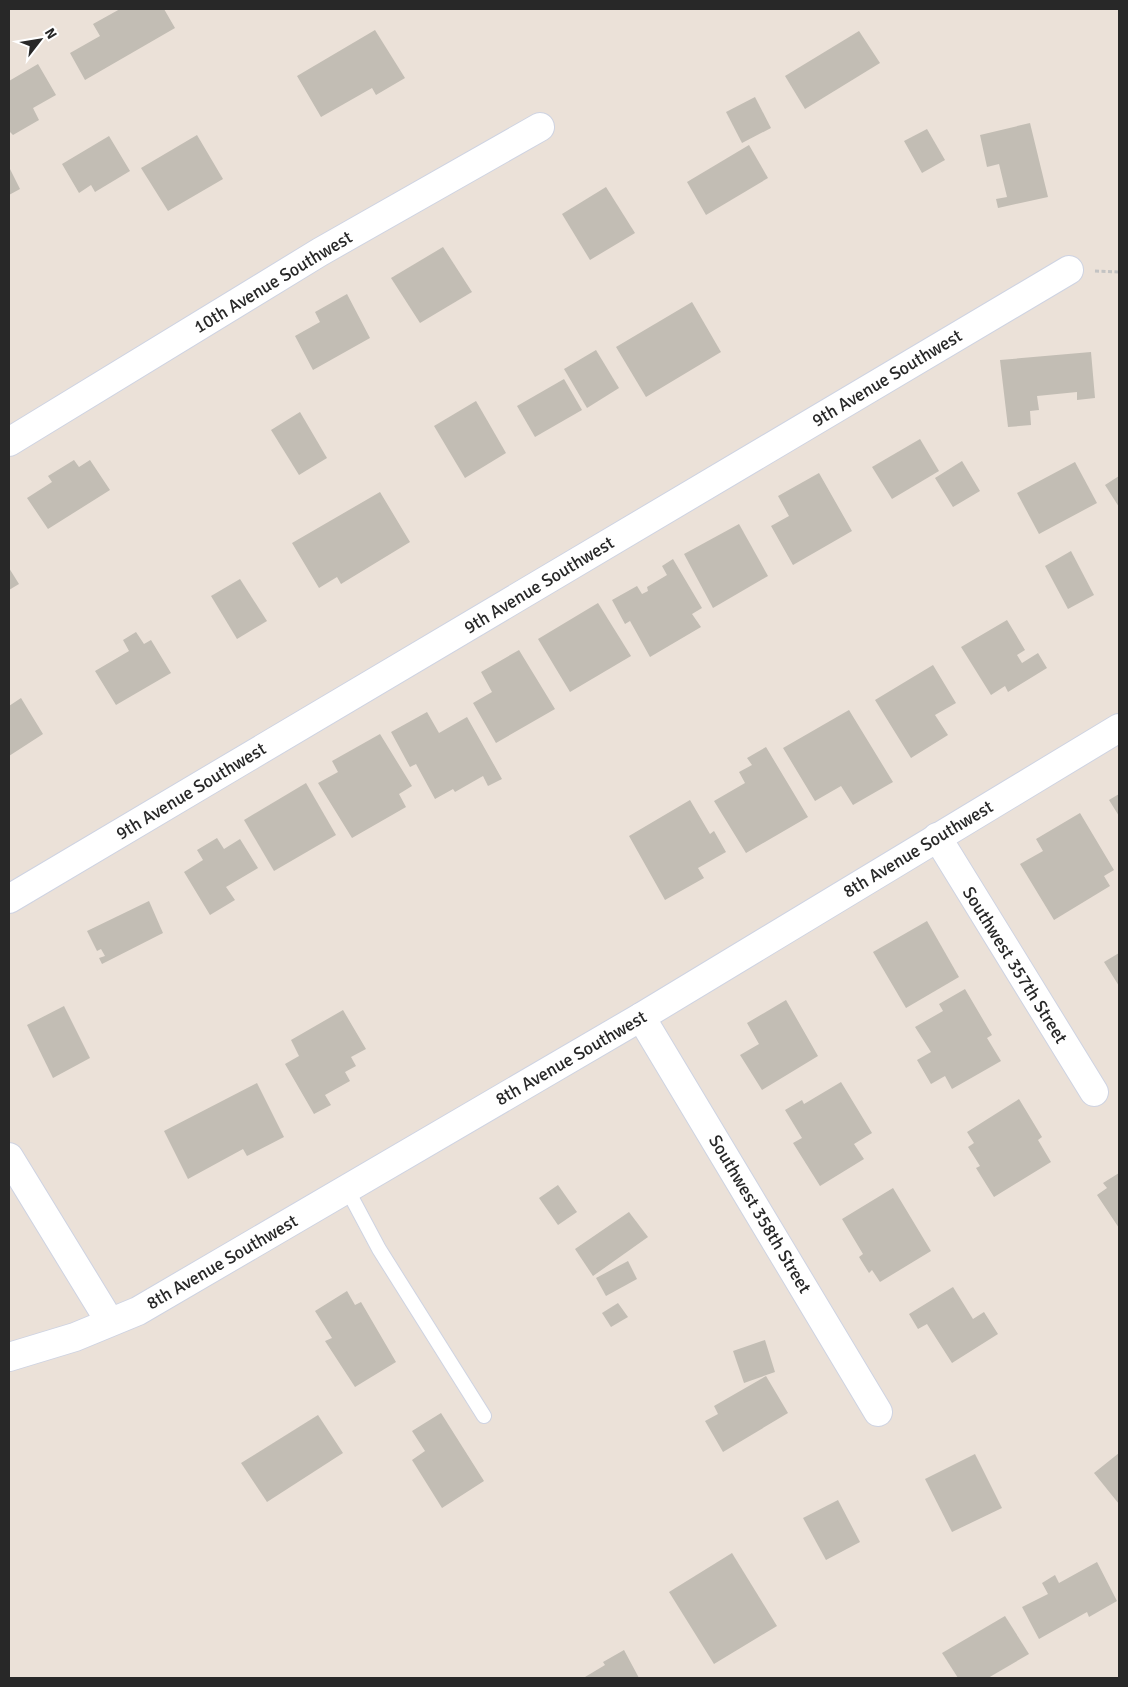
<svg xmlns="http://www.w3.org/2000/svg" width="1128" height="1687" font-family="Signika,sans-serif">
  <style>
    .building { fill: #c2bdb4 }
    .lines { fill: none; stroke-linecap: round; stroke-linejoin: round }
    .service-casing { stroke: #ced3e2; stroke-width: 16 }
    .minor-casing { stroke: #ced3e2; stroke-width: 30 }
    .path { stroke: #c3c3c3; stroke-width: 3; stroke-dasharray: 4 2.5; stroke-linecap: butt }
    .service { stroke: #fff; stroke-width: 14 }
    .minor { stroke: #fff; stroke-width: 28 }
    .labels { text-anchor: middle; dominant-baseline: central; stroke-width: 4; stroke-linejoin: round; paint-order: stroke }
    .street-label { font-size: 18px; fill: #282828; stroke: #fff }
  </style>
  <rect width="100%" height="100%" fill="#ebe1d8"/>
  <g class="building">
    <polygon points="120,9 164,9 175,28 85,80 70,53 100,36 93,24"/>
    <polygon points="375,30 405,78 376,95 372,88 321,117 297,76"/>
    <polygon points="859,31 880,63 805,109 785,76"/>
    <polygon points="38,64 56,95 33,108 39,120 13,135 9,131 9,81"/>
    <polygon points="755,97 771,128 742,143 726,112"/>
    <polygon points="1030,123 1048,197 998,208 996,199 1007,197 999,164 987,167 980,135"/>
    <polygon points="927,129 945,160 922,173 904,141"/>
    <polygon points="197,135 223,179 168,211 141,168"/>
    <polygon points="109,136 130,171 95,192 91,185 79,193 62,164"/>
    <polygon points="749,145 768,178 706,215 687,182"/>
    <polygon points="9,167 20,189 9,195"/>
    <polygon points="606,187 635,233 590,260 562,214"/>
    <polygon points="443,247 472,292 420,323 391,278"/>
    <polygon points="347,294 370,338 313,370 295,336 320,322 315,312"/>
    <polygon points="692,302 721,352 646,397 616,347"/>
    <polygon points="596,350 619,388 587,408 564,369"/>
    <polygon points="1091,352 1095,398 1077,400 1077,392 1037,396 1039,410 1030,411 1031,425 1008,427 1000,360"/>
    <polygon points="564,379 582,410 535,437 517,406"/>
    <polygon points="476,401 506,453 465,478 434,426"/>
    <polygon points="300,412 327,458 299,475 271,430"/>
    <polygon points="920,439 939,471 892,499 872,467"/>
    <polygon points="74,460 79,467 90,460 110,490 48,529 27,498 52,482 48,476"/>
    <polygon points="962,461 980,491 953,507 935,478"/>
    <polygon points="1075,462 1097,503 1039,534 1017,493"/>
    <polygon points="819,473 852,531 793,565 771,526 789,516 778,496"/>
    <polygon points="1119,476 1119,507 1105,485"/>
    <polygon points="380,492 410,542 341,584 337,577 319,588 292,543"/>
    <polygon points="739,524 768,576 713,608 684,554"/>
    <polygon points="1071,551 1094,595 1068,609 1045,566"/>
    <polygon points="673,559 702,608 692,614 701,627 650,657 630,621 625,624 612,600 637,586 642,594 648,591 647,587 667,575 662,566"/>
    <polygon points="9,568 19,584 9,590"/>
    <polygon points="240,579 267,621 237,639 211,596"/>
    <polygon points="598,603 631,656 570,692 538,639"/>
    <polygon points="1007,620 1025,650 1017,655 1022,663 1038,653 1047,668 1008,692 1005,686 991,695 961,647"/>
    <polygon points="136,632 144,644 151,640 171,673 116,705 95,671 129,651 123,640"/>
    <polygon points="519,650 555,709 496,743 473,703 492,692 481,672"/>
    <polygon points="933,665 956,703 935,715 948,735 911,758 875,700"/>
    <polygon points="21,698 43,734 9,756 9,716 10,715 9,706"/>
    <polygon points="849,710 893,782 853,805 841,786 815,801 783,748"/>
    <polygon points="427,712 439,733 467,717 502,779 488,786 483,776 455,792 453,789 435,799 416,764 410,767 391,732"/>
    <polygon points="380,734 412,786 399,794 406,807 352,838 318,783 338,772 332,761"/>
    <polygon points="766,747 808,817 746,853 714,801 745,783 739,772 752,765 747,758"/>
    <polygon points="306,783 336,835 274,871 244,820"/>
    <polygon points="1119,794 1119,816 1109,800"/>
    <polygon points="690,800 710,834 714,831 726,852 698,868 704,878 665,900 629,836"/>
    <polygon points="1080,813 1114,870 1104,876 1110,886 1054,920 1020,864 1043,851 1036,839"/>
    <polygon points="217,838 224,849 240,839 258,868 226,887 235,900 210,915 184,872 203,860 197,850"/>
    <polygon points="149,901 163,933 102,964 99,958 105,956 101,949 97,951 87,931"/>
    <polygon points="927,921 959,977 906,1008 873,952"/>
    <polygon points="1119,953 1119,986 1104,962"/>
    <polygon points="965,989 992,1035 987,1038 1001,1061 952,1089 945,1076 931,1084 917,1060 931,1052 915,1027 943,1011 939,1004"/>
    <polygon points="786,1000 818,1056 762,1090 740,1055 759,1044 747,1023"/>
    <polygon points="64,1006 90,1058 53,1078 27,1025"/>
    <polygon points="343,1010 366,1049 351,1057 356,1066 345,1072 350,1081 325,1095 331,1105 314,1114 285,1064 299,1056 291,1040"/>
    <polygon points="841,1082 872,1133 854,1144 864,1159 820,1186 793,1143 802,1138 785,1110 802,1100 804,1104"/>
    <polygon points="257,1083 284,1137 247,1156 243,1149 188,1179 164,1131"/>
    <polygon points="1019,1099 1042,1137 1038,1140 1051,1162 994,1197 976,1168 980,1166 968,1147 974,1143 967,1132"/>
    <polygon points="1119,1173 1119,1228 1097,1195 1107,1188 1103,1183"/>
    <polygon points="558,1185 577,1212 558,1225 539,1198"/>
    <polygon points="893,1188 931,1251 880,1282 872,1270 869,1273 859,1257 863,1254 842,1219"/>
    <polygon points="629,1212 648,1237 593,1276 575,1249"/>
    <polygon points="628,1261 637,1279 606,1296 596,1278"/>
    <polygon points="953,1287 973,1319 984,1312 998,1334 952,1363 927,1324 918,1329 909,1314"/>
    <polygon points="347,1291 355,1305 361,1302 396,1362 355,1387 325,1341 332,1338 315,1311"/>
    <polygon points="618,1303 628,1317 611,1327 602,1313"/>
    <polygon points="765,1340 775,1372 744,1383 733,1351"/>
    <polygon points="766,1376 788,1413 723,1452 705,1421 718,1414 714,1406"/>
    <polygon points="441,1413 484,1481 442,1508 412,1460 425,1451 412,1431"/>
    <polygon points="318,1415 343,1453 267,1502 241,1463"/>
    <polygon points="1119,1453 1119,1504 1094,1473"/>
    <polygon points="975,1454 1002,1508 952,1532 925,1479"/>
    <polygon points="838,1500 860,1542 826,1560 803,1518"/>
    <polygon points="732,1553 777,1626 714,1664 669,1592"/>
    <polygon points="1097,1562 1117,1601 1089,1617 1087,1612 1039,1639 1022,1607 1048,1594 1042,1583 1055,1575 1059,1583"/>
    <polygon points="1005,1616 1029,1654 988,1678 958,1678 942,1653"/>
    <polygon points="624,1650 639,1678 585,1678 585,1677 605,1665 603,1662"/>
  </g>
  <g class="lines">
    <defs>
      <polyline id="service" points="347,1189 379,1249 484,1416"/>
      <g id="minor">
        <polyline points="9,442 320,252 540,127"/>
        <polyline points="937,837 1094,1092"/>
        <polyline points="9,899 1069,270"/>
        <polyline points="641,1017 878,1412"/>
        <polyline points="9,1157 110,1322"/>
        <polyline points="9,1357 75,1337 138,1311 641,1017 1119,728"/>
      </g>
    </defs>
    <use href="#service" class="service-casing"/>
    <use href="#minor" class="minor-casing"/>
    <polyline class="path" points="1095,271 1119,272"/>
    <use href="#service" class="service"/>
    <use href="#minor" class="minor"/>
  </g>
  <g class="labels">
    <g class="street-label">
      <text transform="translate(273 282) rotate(-31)">10th Avenue Southwest</text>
      <text transform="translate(887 378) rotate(-31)">9th Avenue Southwest</text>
      <text transform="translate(539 585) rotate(-31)">9th Avenue Southwest</text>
      <text transform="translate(191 791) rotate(-31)">9th Avenue Southwest</text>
      <text transform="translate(918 849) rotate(-31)">8th Avenue Southwest</text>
      <text transform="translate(1015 965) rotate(58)">Southwest 357th Street</text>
      <text transform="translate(571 1058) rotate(-30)">8th Avenue Southwest</text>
      <text transform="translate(760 1214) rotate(59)">Southwest 358th Street</text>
      <text transform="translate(222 1262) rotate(-30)">8th Avenue Southwest</text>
    </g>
  </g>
  <rect width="1128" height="1687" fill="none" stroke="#282828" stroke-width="20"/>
  <g transform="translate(40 40) rotate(59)" stroke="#ffffff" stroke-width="4" paint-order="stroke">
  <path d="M0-4L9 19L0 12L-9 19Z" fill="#282828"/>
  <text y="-8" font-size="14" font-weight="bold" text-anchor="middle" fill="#282828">N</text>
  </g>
</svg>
